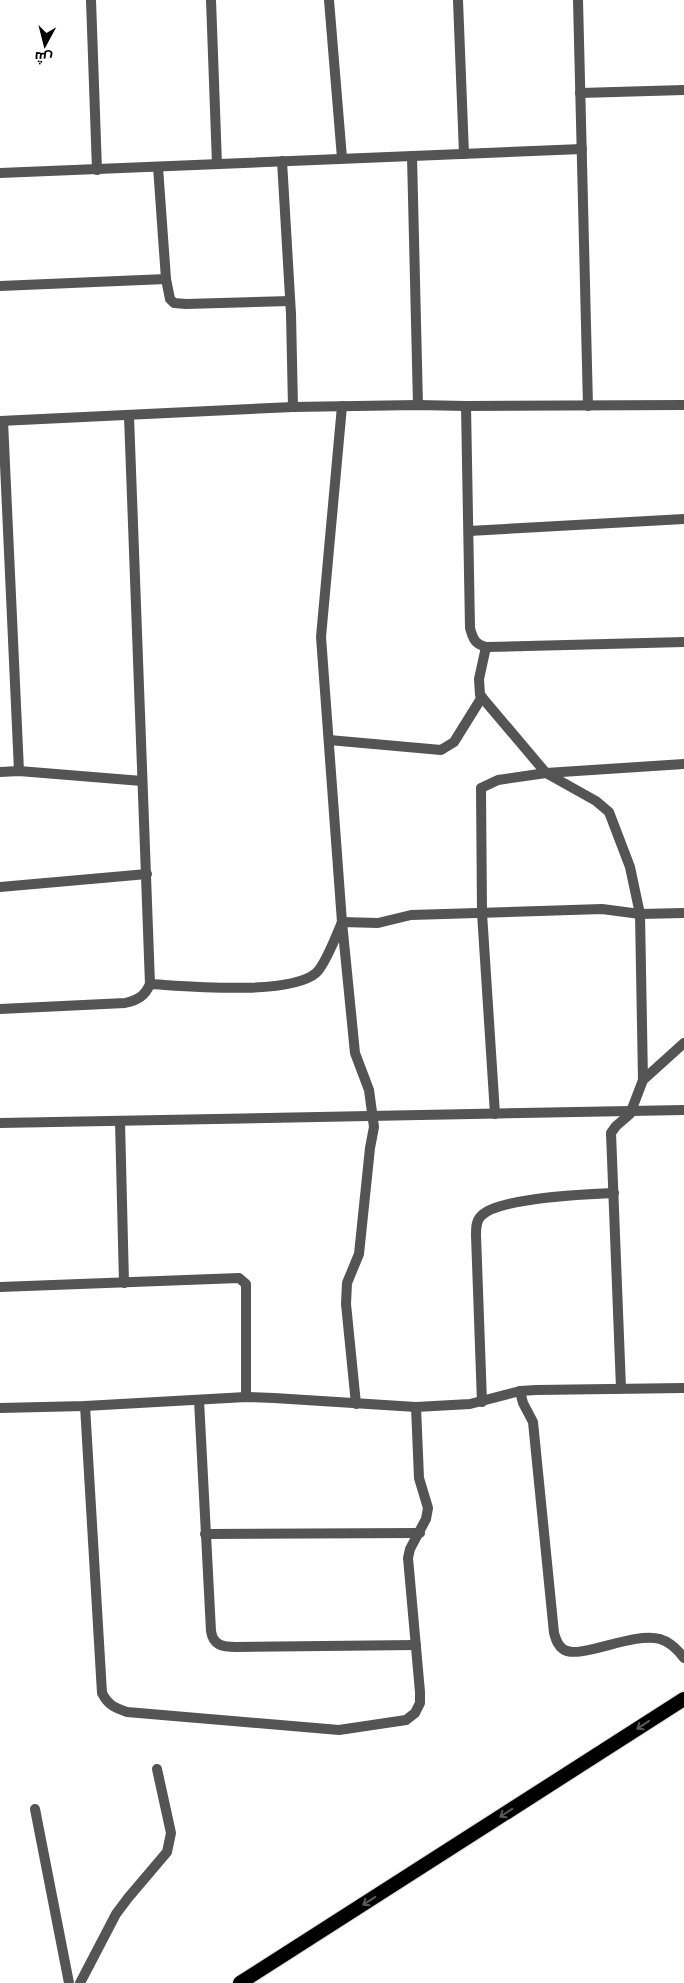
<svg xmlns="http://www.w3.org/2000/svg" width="684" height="1983" font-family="Figtree,Cairo,sans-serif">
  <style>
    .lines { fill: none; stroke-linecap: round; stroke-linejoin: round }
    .trunk-casing { stroke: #dbdbdb; stroke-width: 16 }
    .minor { stroke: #545454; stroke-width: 10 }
    .trunk { stroke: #000; stroke-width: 14 }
    .oneway { stroke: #595959 }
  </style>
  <rect width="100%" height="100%" fill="#fff"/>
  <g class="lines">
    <defs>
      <polyline id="trunk" points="240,1983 684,1699"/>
    </defs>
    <use href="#trunk" class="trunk-casing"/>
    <g class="minor">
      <polyline points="91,0 97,170"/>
      <polyline points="211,0 217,164"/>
      <polyline points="329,0 342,158"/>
      <polyline points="458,0 464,154"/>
      <polyline points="578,0 588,406"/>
      <polyline points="580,93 684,90"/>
      <polyline points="412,156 418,405"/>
      <polyline points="282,161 291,314 293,407"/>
      <polyline points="158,167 166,279 170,299 174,303 186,304 290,301"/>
      <polyline points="0,173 582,149"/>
      <polyline points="0,286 166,279"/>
      <polyline points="342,406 321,637 342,922 355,1053 369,1090 374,1127 370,1148 359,1254 347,1283 346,1304 356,1404"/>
      <path d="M 466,406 L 470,628 C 473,639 475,644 486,647 L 684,642"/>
      <polyline points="0,421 293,407 418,405 466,406 684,405"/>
      <polyline points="3,421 19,771"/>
      <polyline points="469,531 684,519"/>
      <polyline points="486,647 479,679 480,695 546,773 596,801 609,812 630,867 640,914 643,1080"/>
      <polyline points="329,740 441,750 454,742 482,697"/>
      <polyline points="0,772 19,771 142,781"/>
      <polyline points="0,887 147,874"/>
      <path d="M 150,984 C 186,986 289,996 316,973 C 325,965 337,934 342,922 L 378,923 L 411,915 L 602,909 L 640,914 L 684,913"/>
      <path d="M 0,1009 L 125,1003 C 138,1000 145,996 150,984 L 129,416"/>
      <polyline points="495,1114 482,913 481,788 498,780 546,773 684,764"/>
      <polyline points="120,1121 124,1283"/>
      <polyline points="0,1123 684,1110"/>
      <polyline points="0,1287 239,1278 246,1284 246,1397"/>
      <polyline points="621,1388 611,1133 616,1126 630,1114 643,1080 684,1043"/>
      <path d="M 520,1391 L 523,1403 L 533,1422 L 554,1633 C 556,1639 557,1645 563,1649 C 578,1661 633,1631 660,1639 C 670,1642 678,1650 684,1658"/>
      <path d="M 199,1400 L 211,1631 C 213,1645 222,1647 236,1647 L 416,1645"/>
      <path d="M 482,1402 L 476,1235 C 476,1228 476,1221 481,1216 C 498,1198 587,1194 614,1193"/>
      <path d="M 85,1406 L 102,1693 C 108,1705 115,1708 127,1712 L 339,1730 L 406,1720 L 415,1713 L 420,1703 L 420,1692 L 408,1558 L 410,1549 L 426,1519 L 428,1508 L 419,1478 L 416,1407"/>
      <polyline points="0,1408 85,1406 246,1397 274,1398 416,1407 470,1404 520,1391 536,1390 684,1388"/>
      <polyline points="205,1534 420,1533"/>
      <polyline points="35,1809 69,1983"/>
      <polyline points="80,1983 116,1914 128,1898 167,1852 171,1833 157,1769"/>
    </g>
    <use href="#trunk" class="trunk"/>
  </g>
  <defs><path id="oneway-shaft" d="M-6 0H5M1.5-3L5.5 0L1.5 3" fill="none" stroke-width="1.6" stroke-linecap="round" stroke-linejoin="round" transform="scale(1.25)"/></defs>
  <g class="oneway">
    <use href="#oneway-shaft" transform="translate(643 1725) rotate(147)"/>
    <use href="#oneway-shaft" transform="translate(506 1813) rotate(147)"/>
    <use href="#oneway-shaft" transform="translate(369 1901) rotate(147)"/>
  </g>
  <g transform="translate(45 45) rotate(187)" stroke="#ffffff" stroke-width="4" paint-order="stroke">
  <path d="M0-4L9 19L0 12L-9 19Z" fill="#000000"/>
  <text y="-8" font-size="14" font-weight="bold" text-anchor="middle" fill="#000000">ش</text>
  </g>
</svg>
